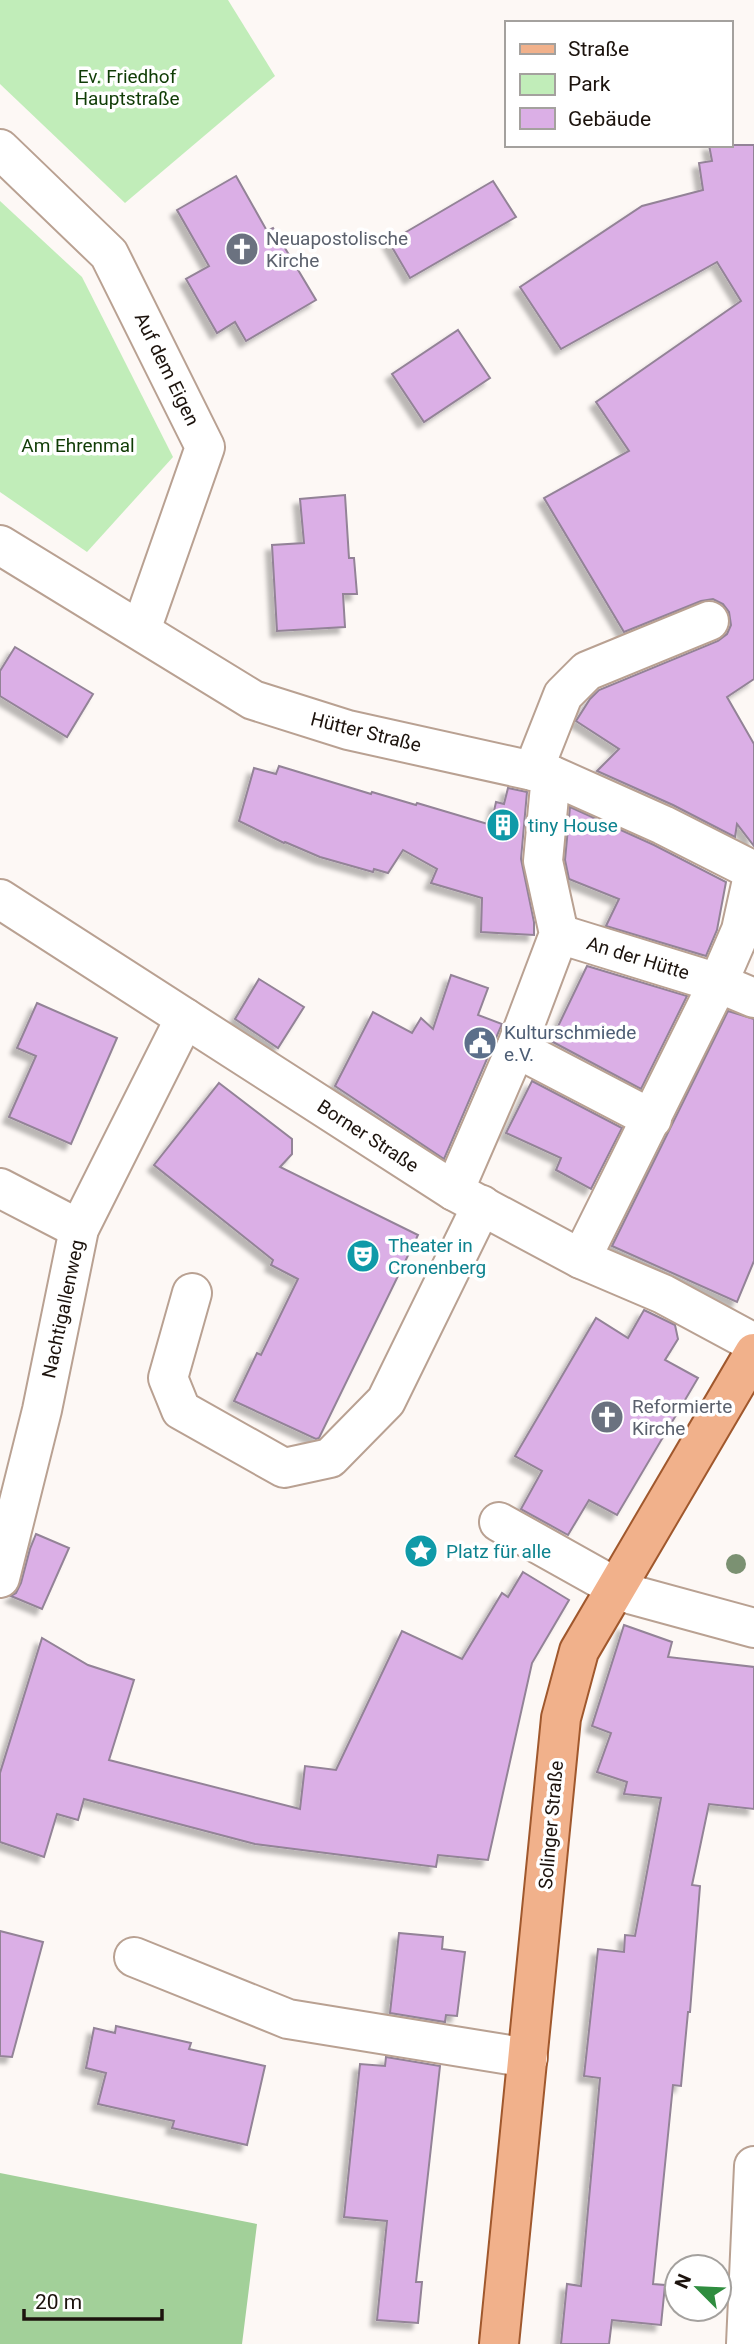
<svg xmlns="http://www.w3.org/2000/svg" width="754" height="2344" font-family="Roboto,sans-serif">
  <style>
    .green { fill: #c1edb9 }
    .forest { fill: #a2d099 }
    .building { fill: #dbafe6; stroke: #938397; stroke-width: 2; filter: url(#shadow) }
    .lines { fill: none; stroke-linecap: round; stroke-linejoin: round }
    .minor-casing { stroke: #b9a192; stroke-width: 42 }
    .major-casing { stroke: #a0582d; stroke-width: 42 }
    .minor { stroke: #fff; stroke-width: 38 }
    .major { stroke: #f1b18b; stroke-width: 38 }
    .tree { fill: #7b9172 }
    .labels { text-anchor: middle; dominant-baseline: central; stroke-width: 7; stroke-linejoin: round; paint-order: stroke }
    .park-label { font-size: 19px; fill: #103c06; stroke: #fff }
    .worship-label { font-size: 19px; fill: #5b616d; stroke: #fff; text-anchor: start }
    .street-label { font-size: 19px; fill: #1c130d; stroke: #fff }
    .culture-label { font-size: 19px; fill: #0d838f; stroke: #fff; text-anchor: start }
    .service-label { font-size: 19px; fill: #4e5e75; stroke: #fff; text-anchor: start }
  </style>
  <defs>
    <filter id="shadow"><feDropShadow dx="-6" dy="6" stdDeviation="2" flood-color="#0004"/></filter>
  </defs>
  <rect width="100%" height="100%" fill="#fdf8f5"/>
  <g class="green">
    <polygon points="0,0 228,0 275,76 125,203 0,84"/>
    <polygon points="0,201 82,277 173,457 87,552 0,492"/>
  </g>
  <polygon class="forest" points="0,2173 257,2224 242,2344 0,2344"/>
  <g class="building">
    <polygon points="709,145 754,145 754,679 727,697 754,744 754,846 737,824 735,837 673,805 597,771 619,749 576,721 590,699 599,690 718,641 727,634 731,625 729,612 723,604 713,599 701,601 624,632 544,498 629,451 596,402 741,301 717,262 561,349 520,287 642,206 703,190 699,163 712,161"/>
    <polygon points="236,176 267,231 273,228 316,300 246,341 235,322 217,333 186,279 209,266 177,210"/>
    <polygon points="493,181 516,217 410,278 389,242"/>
    <polygon points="458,330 490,378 424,422 392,374"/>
    <polygon points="345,495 349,558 354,558 357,594 343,594 345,627 277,631 272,545 304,543 300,499"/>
    <polygon points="15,647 93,694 67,737 0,696 0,671"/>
    <polygon points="279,766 371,794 372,792 416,805 417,803 491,825 496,802 504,804 508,788 527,792 521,859 534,922 534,935 481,932 482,898 431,883 437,869 403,850 388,873 374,869 373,872 320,857 285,842 284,843 239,821 254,768 276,774"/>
    <polygon points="570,807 654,845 726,882 717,930 706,956 606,926 619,899 569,879 565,860"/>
    <polygon points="587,966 687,996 641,1089 551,1041"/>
    <polygon points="451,975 488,988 478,1015 502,1024 444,1159 335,1086 373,1012 412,1033 421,1018 433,1029"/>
    <polygon points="259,979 304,1007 278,1048 235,1019"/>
    <polygon points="37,1003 117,1038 71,1144 9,1117 36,1056 17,1048"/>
    <polygon points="728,1011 754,1019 754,1261 737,1302 612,1246"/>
    <polygon points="532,1081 622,1128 591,1189 556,1170 561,1158 506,1133"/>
    <polygon points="219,1083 292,1139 292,1154 280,1167 418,1235 319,1438 316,1439 234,1401 257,1353 261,1355 298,1279 271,1265 273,1260 154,1165"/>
    <polygon points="644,1310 675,1325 678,1339 665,1360 698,1378 617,1515 589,1500 568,1535 521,1509 542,1471 515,1456 596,1318 628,1338"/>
    <polygon points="36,1534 69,1548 42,1609 11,1596 16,1593 21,1583 30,1549"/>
    <polygon points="523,1572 569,1600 532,1663 488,1860 438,1855 436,1867 255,1844 84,1799 78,1820 57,1814 44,1857 0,1842 0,1773 42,1638 88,1665 134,1680 109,1760 300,1809 305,1766 336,1770 402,1631 462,1659 502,1593 508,1597"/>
    <polygon points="624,1625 672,1642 668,1657 754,1667 754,1809 709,1804 692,1885 700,1886 690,2012 688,2012 681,2086 673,2085 653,2284 665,2285 661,2325 612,2320 609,2344 561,2344 567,2284 581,2286 600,2078 584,2076 598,1949 624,1952 625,1935 635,1936 661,1798 624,1794 627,1782 597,1772 611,1733 592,1726"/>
    <polygon points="0,1931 43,1942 12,2057 0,2056"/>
    <polygon points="399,1933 443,1937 442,1949 465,1952 457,2016 446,2015 445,2022 390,2013"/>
    <polygon points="116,2026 191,2043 189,2049 265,2066 247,2145 172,2128 174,2121 98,2104 106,2073 86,2068 94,2028 115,2033"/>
    <polygon points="386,2057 440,2066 416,2282 422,2282 418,2323 377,2320 387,2221 344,2217 360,2064 385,2066"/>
  </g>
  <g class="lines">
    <defs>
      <g id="minor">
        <polyline points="0,149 109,254 205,447 141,630"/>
        <polyline points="0,545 253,700 348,730 551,775 663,825 754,871"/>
        <polyline points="533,771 563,695 587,671 709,621"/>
        <polyline points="0,899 454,1191 581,1259 663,1294 754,1343"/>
        <polyline points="559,934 718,983 754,998"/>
        <polyline points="516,1048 652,1119"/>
        <polyline points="0,1188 79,1229"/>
        <polyline points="454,1191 516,1048 559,934 543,861 551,775"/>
        <polyline points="581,1259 718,983 741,930 754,871"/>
        <polyline points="192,1293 168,1378 181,1410 284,1468 330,1458 386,1401 482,1205"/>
        <polyline points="499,1522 617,1588 633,1595 754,1628"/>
        <polyline points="0,1578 42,1410 79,1229 185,1018"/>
        <polyline points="134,1957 288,2019 528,2058"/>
        <polyline points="746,2344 754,2166"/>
      </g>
      <polyline id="major" points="499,2344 561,1718 579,1651 754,1353"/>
    </defs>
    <use href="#minor" class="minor-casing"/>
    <use href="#major" class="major-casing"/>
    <use href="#minor" class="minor"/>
    <use href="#major" class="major"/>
  </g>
  <circle class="tree" cx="736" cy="1564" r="10"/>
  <defs>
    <symbol id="church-disc" viewBox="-11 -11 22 22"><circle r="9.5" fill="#6b7280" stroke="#fff"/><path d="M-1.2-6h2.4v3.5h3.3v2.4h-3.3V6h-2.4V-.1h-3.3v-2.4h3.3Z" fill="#fff"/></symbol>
    <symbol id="building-disc" viewBox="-11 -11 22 22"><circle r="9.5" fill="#0f9aa8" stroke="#fff"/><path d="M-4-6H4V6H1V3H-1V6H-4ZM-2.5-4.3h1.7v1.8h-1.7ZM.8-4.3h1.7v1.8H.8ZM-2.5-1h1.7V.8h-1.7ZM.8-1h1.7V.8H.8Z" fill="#fff"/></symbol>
    <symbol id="civic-disc" viewBox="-11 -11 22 22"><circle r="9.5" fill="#5c6f8a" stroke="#fff"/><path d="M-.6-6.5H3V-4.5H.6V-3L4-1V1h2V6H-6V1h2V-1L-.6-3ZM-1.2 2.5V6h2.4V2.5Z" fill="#fff"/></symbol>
    <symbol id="theatre-disc" viewBox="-11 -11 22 22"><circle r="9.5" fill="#0f9aa8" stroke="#fff"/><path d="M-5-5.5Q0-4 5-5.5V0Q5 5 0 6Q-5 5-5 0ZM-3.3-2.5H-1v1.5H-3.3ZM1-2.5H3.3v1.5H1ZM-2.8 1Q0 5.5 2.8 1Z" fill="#fff"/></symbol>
    <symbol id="sight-disc" viewBox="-11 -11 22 22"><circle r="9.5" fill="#0f9aa8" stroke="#fff"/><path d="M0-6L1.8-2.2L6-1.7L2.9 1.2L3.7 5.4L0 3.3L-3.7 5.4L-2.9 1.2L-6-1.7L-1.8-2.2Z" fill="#fff"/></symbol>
  </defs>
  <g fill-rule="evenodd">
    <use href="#church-disc" x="223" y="230" width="38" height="38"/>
    <use href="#building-disc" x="484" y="806" width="38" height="38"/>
    <use href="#civic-disc" x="461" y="1024" width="38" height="38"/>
    <use href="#theatre-disc" x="344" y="1237" width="38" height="38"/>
    <use href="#church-disc" x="588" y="1398" width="38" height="38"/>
    <use href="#sight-disc" x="402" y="1532" width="38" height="38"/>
  </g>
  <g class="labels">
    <g class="park-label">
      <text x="127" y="76">Ev. Friedhof<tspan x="127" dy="22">Hauptstraße</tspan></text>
      <text x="78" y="445">Am Ehrenmal</text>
    </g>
    <g class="worship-label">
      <text x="266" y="238">Neuapostolische<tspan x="266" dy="22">Kirche</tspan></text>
      <text x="632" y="1406">Reformierte<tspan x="632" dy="22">Kirche</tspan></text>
    </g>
    <g class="street-label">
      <text transform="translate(167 369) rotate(64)">Auf dem Eigen</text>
      <text transform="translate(366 732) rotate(14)">Hütter Straße</text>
      <text transform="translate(638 958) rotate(17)">An der Hütte</text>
      <text transform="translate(368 1136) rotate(33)">Borner Straße</text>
      <text transform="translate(63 1309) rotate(-78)">Nachtigallenweg</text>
      <text transform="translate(551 1825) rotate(-85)">Solinger Straße</text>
    </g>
    <g class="culture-label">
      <text x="528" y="825">tiny House</text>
      <text x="388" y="1245">Theater in<tspan x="388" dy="22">Cronenberg</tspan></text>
      <text x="446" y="1551">Platz für alle</text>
    </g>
    <g class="service-label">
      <text x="504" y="1032">Kulturschmiede<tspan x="504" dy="22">e.V.</tspan></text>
    </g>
  </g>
  <rect x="505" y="21" width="228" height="126" fill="#ffffff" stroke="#a4a19e" stroke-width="2"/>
  <rect x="520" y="44" width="35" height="10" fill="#f1b18b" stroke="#a4a19e" stroke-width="2"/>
  <text x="568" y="56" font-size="21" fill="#1c130d">Straße</text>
  <rect x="520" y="74" width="35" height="21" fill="#c1edb9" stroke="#a4a19e" stroke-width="2"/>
  <text x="568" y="91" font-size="21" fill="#1c130d">Park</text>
  <rect x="520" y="108" width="35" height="21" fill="#dbafe6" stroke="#a4a19e" stroke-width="2"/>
  <text x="568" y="126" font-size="21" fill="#1c130d">Gebäude</text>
  <g transform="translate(698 2288) rotate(294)"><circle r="33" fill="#ffffff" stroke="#a4a19e" stroke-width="2"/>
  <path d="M0-5L12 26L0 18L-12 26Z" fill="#2f8d3f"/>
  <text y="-10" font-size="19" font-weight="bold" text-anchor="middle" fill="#1c130d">N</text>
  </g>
  <path d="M24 2309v10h138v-10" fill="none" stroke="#1c130d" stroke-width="3.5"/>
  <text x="35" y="2309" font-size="21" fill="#1c130d" stroke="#ffffff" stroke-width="5" paint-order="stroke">20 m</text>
</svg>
